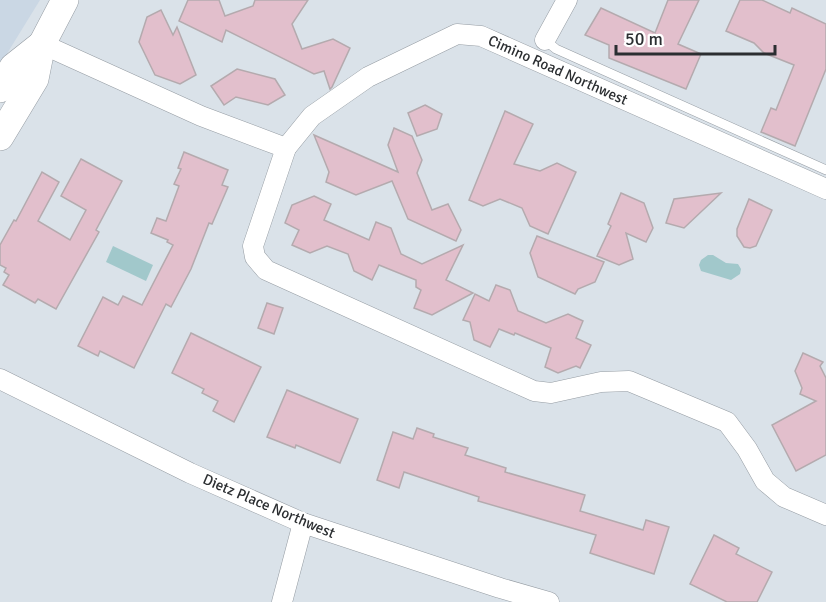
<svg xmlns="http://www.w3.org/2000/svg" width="826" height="602" font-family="Signika,sans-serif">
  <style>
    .built { fill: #cad7e4 }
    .water { fill: #a1c8cb }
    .building { fill: #e2bfcc; stroke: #b4aaae; stroke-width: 1.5 }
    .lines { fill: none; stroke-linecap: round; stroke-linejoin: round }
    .lane-casing { stroke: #959ca3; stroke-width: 10 }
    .street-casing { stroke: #959ca3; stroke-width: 21 }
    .secondary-casing { stroke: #959ca3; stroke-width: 28 }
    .lane { stroke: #fff; stroke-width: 9 }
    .street { stroke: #fff; stroke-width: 20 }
    .secondary { stroke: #fff; stroke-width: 27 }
    .labels { text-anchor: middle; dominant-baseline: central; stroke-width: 4.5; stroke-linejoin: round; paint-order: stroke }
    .street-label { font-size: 15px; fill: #2b2e31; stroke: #fff }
  </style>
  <rect width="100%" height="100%" fill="#dae2e9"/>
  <polygon class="built" points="0,0 40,0 0,65"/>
  <g class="water">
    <polygon points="113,246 153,265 146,281 106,262"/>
    <polygon points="708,255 713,255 726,263 738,264 741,269 740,274 731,280 701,271 699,265 701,260"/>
  </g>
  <g class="building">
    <polygon points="188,0 219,0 225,16 253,6 255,0 308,0 292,24 302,49 333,39 350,48 332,87 330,89 324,71 314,74 226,30 222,42 179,21"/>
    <polygon points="668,0 699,0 678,44 701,54 686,89 609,58 609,45 585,35 601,8 655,33"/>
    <polygon points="740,0 762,0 790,13 792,8 826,24 826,69 795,146 761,132 771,108 776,110 794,65 764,53 754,43 726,31"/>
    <polygon points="161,10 173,35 177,27 196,75 180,84 155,75 139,42 147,17"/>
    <polygon points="237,69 275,79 285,95 268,105 236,97 224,105 211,86"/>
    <polygon points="425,105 442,114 437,129 417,136 408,113"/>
    <polygon points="505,111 533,124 514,164 540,171 557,163 576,172 548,234 530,226 522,208 500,199 483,206 469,200"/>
    <polygon points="394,128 412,136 422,160 417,173 432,210 448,204 461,230 456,241 408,219 392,181 356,195 326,182 329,172 314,135 398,172 388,145"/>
    <polygon points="184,152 228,170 222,185 228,187 212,224 209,223 191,269 171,307 166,304 134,368 100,351 98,356 78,346 103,297 118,305 123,296 142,305 173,245 167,242 168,240 151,233 157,218 166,221 179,186 174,184 181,169 178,168"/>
    <polygon points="81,159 122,181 96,230 99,232 56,309 38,299 35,303 3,285 9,275 4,272 6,268 0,265 0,245 14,220 16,221 42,172 59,182 38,221 70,240 86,210 61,196"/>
    <polygon points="621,193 644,203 653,228 646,242 626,233 633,259 619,265 597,256 611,226 608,224"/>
    <polygon points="721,193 684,228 666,223 674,199"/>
    <polygon points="314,196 331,204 324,220 369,240 376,222 391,228 401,254 422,264 463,245 446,280 473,293 432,315 414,308 421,290 416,287 416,280 379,265 372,280 354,271 348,254 327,246 310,253 292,245 299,230 285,223 292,205"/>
    <polygon points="749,199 772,210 756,246 750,248 744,247 737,236 737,229"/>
    <polygon points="537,236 604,262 595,282 578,289 575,294 538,277 530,253"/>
    <polygon points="496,285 510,290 518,311 546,323 568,314 583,321 576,338 591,345 580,368 576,366 558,373 545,367 551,348 515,333 514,335 499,329 490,347 474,340 470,322 463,320 475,294 489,301"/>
    <polygon points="267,303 283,308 274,334 258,328"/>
    <polygon points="191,333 261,367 234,422 213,411 218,401 202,393 204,389 172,373"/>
    <polygon points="803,353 823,362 820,366 826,378 826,455 796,471 772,425 816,401 800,394 802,388 795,371"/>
    <polygon points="287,390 358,419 340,463 296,445 295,448 267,437"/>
    <polygon points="417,428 434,434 433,437 468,448 465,455 506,468 505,472 585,495 580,511 643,530 646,520 669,527 654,574 590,553 596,535 478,501 479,497 404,472 399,488 377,480 393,432 413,439"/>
    <polygon points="714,535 739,548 736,554 772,572 757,602 727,602 690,584"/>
  </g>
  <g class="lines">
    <defs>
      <polyline id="lane" points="545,40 556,49 826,170"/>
      <g id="street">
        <polyline points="545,40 567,0"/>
        <polyline points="42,44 201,116 286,148 312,116 368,77 457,34 481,36 826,189"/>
        <polyline points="286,148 253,246 255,257 266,270 534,391 551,393 601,382 629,381 727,422 747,449 765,481 784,497 826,515"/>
        <polyline points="0,379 190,473 303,523 500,588 549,602"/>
        <polyline points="282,602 303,523"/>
      </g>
      <g id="secondary">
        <polyline points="0,89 13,67 42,44"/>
        <polyline points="0,137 35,79 42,44 65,0"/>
      </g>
    </defs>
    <use href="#lane" class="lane-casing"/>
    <use href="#street" class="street-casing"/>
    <use href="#secondary" class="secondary-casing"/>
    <use href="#lane" class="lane"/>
    <use href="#street" class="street"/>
    <use href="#secondary" class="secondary"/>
  </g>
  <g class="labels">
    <g class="street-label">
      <text transform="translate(558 70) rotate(24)">Cimino Road Northwest</text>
      <text transform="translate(269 506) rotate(23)">Dietz Place Northwest</text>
    </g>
  </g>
  <path d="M616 45v9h159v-9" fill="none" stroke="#2b2e31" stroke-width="3"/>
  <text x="625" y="45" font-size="18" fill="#2b2e31" stroke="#ffffff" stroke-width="4.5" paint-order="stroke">50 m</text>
</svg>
